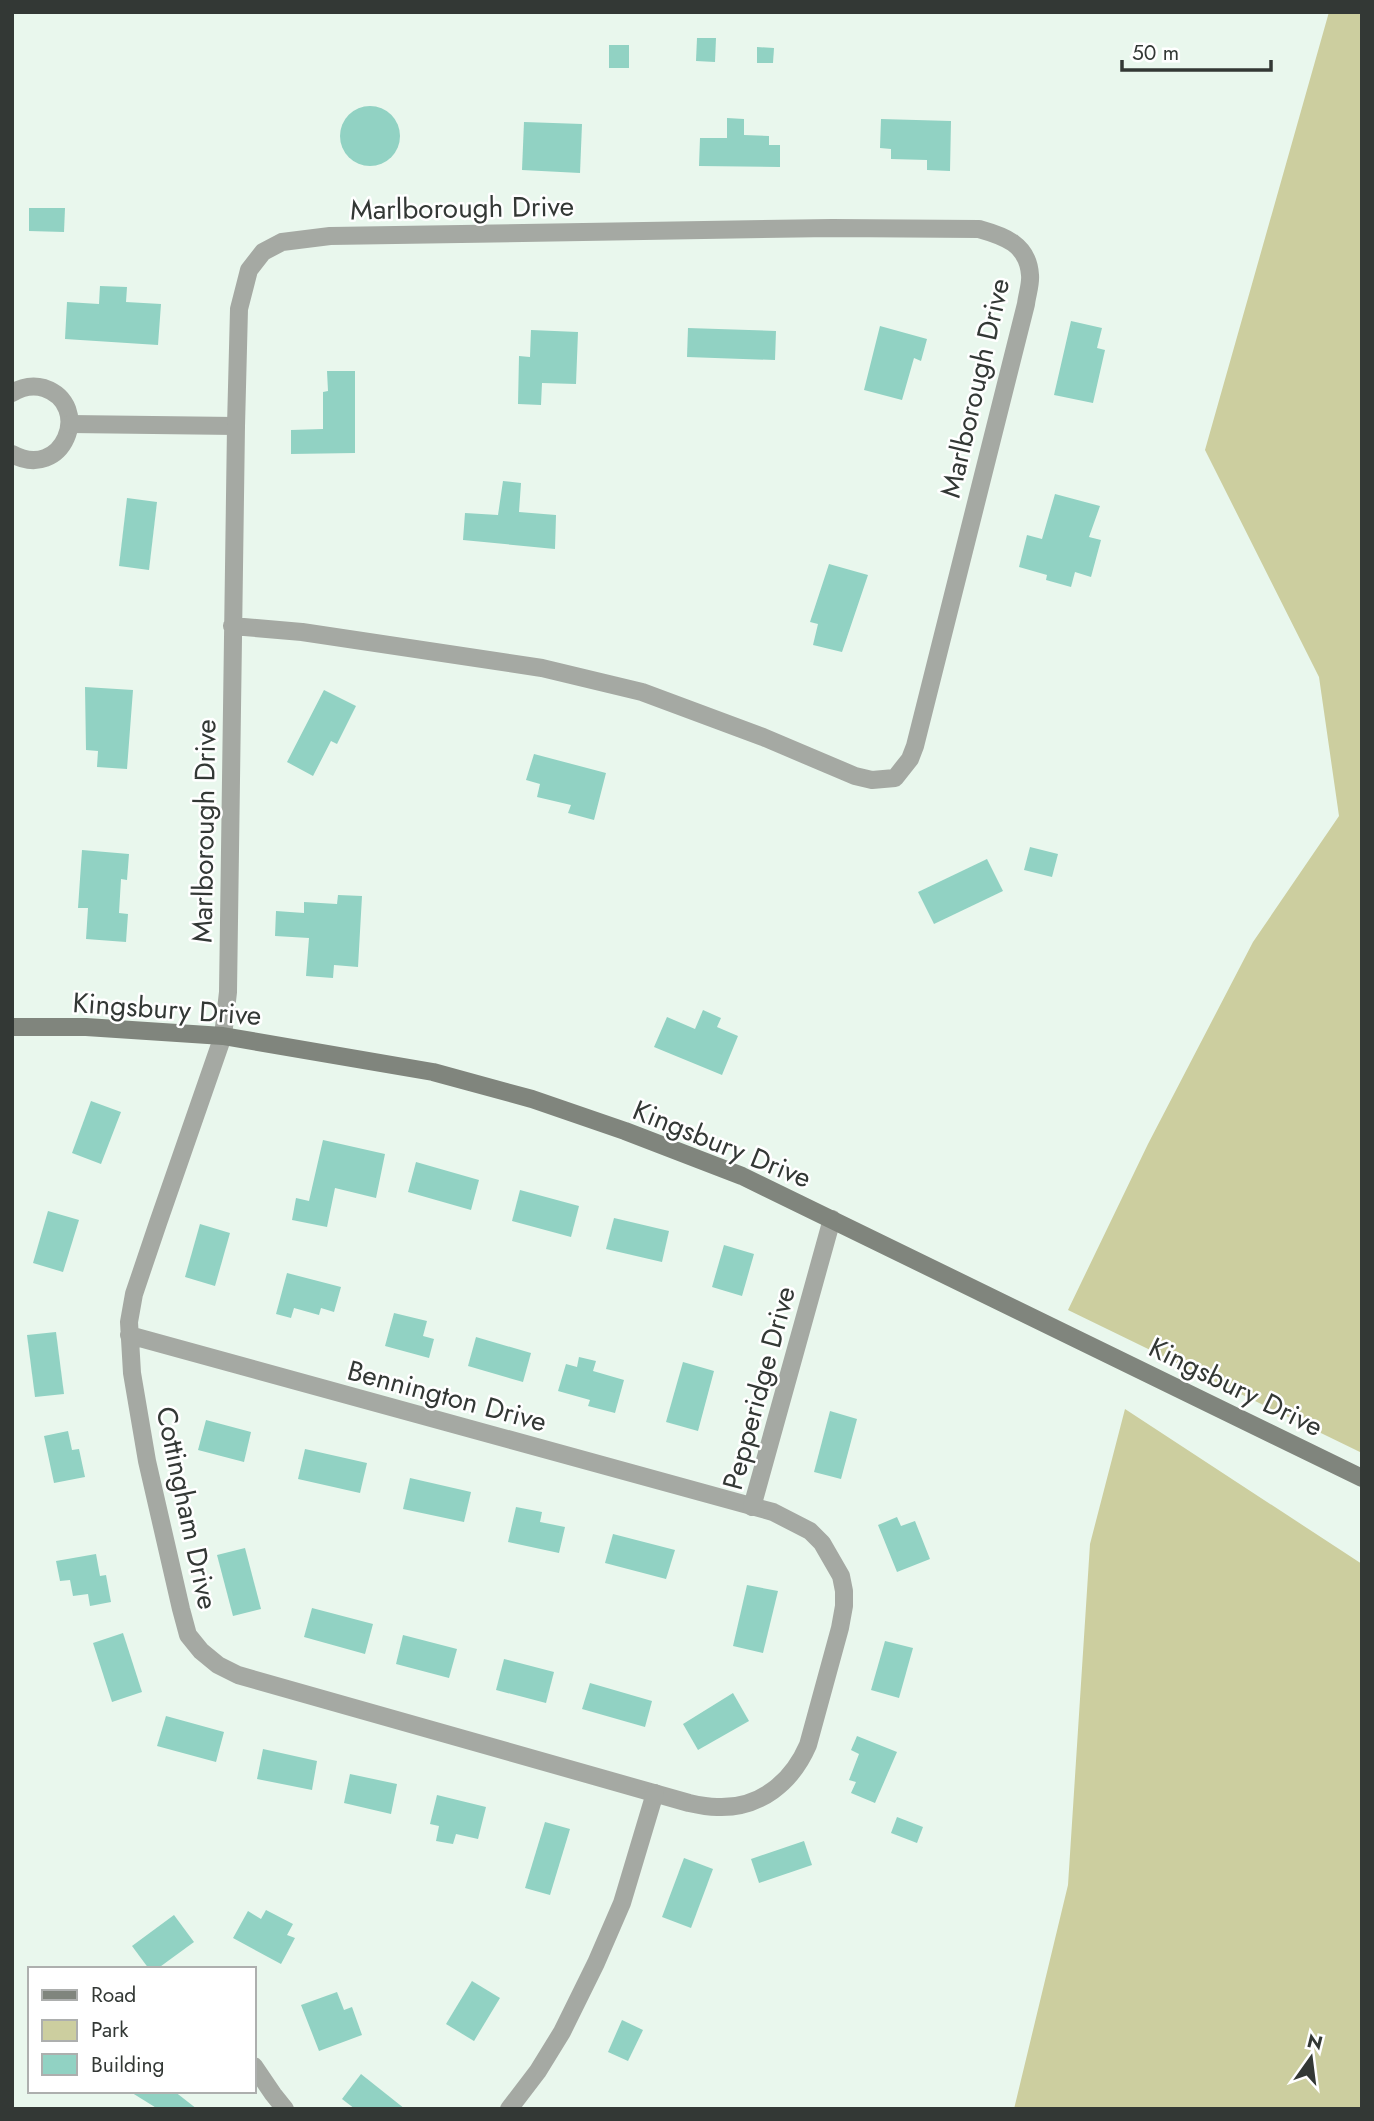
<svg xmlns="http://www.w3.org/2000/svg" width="1374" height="2121" font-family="Jost,sans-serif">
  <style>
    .green { fill: #ccce9f }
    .building { fill: #91d2c3 }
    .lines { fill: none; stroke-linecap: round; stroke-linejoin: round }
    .street { stroke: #a5a9a3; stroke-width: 18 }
    .secondary { stroke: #80857d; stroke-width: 18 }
    .labels { text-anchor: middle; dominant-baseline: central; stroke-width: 5; stroke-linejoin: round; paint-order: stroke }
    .street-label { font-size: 28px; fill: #333835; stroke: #fff }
  </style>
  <rect width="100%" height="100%" fill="#e9f7ed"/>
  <g class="green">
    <polygon points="1329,12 1362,12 1362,1453 1068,1310 1148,1144 1253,942 1339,816 1319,677 1205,450"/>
    <polygon points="1125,1409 1362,1564 1362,2109 1014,2109 1068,1885 1090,1544"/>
  </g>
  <g class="building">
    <polygon points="697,38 716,38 715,62 696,61"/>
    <rect x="609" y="45" width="20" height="23"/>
    <polygon points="757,47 774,48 773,63 757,63"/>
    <circle cx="370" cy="136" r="30"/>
    <polygon points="727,118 744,119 744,135 769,136 769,145 780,145 780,167 699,166 700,138 727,138"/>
    <polygon points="881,119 951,121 950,171 927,170 927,160 891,159 891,149 880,148"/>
    <polygon points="524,122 582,124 580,173 522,170"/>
    <polygon points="29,208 65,208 64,232 29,231"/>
    <polygon points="100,286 127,287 126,302 161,304 158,345 65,339 67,302 99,304"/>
    <polygon points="1071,321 1102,328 1097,348 1105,350 1093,403 1054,395"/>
    <polygon points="880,326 927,339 921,361 914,358 902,400 864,390"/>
    <polygon points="688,328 776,331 775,360 687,357"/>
    <polygon points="531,330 578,332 576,384 542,383 541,405 518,404 519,356 530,357"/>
    <polygon points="327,371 355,371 355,453 291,454 291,430 323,429 323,392 328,391"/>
    <polygon points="503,481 521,483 519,512 556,515 555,549 463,540 465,513 498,515"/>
    <polygon points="1055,494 1100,506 1089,537 1101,540 1091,577 1075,572 1071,587 1046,580 1047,575 1019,567 1027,535 1042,539"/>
    <polygon points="127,498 157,502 149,570 119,566"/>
    <polygon points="829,564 868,575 842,652 813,645 818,624 810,622"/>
    <polygon points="85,687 133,690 127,769 97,767 98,751 86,750"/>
    <polygon points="324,690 356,706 337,744 331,741 313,776 287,762"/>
    <polygon points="534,754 606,773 594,820 568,813 571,805 537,797 540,784 526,780"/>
    <polygon points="1030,847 1058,854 1052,877 1024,870"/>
    <polygon points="82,850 129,854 127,880 121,879 119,913 128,914 126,942 86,939 88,908 78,908"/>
    <polygon points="987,859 1003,891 934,924 918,892"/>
    <polygon points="338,895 362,896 358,967 334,965 333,978 306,976 309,938 275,936 276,911 304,913 304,902 337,904"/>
    <polygon points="703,1010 721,1018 717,1027 738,1036 722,1075 654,1047 667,1017 695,1029"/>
    <polygon points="91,1101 121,1112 101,1164 72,1153"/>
    <polygon points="323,1140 385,1154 376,1198 335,1188 327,1227 292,1220 296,1198 309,1201"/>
    <polygon points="416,1162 479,1180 471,1210 408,1192"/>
    <polygon points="520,1190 579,1206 571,1237 512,1221"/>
    <polygon points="48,1211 79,1220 63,1272 33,1263"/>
    <polygon points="614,1218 669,1231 662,1262 606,1249"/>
    <polygon points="200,1224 230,1233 215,1286 185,1277"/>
    <polygon points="724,1245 754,1254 742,1296 712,1287"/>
    <polygon points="287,1273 341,1287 334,1312 321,1308 319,1315 294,1308 291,1318 276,1314"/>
    <polygon points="394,1313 427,1321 423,1336 434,1339 429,1358 385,1346"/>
    <polygon points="56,1332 64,1394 35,1397 27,1335"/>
    <polygon points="476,1337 531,1353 523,1382 468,1366"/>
    <polygon points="579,1357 596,1361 593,1371 624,1380 615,1413 588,1406 590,1400 558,1391 566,1364 577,1367"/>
    <polygon points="683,1362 714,1371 698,1431 666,1422"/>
    <polygon points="830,1411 857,1419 841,1479 814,1472"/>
    <polygon points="206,1420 251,1432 244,1462 198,1450"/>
    <polygon points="68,1431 72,1450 79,1449 85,1477 54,1483 44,1436"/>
    <polygon points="305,1449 367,1463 360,1493 298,1479"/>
    <polygon points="410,1478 471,1492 464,1522 403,1509"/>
    <polygon points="516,1507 542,1512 540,1522 565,1527 559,1553 508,1542"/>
    <polygon points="897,1517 901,1526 915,1521 930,1559 897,1572 878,1525"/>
    <polygon points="613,1534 675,1550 666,1579 605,1563"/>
    <polygon points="245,1548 261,1609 233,1616 217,1555"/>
    <polygon points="96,1554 100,1576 106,1575 111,1602 90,1606 88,1594 73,1596 70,1580 60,1581 56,1561"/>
    <polygon points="747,1585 778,1591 763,1653 733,1646"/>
    <polygon points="312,1608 373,1624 365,1654 304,1637"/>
    <polygon points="123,1633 142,1692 112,1702 93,1643"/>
    <polygon points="403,1635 457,1649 449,1678 396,1664"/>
    <polygon points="885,1641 913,1648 899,1698 871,1690"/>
    <polygon points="504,1659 554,1672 546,1703 496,1690"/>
    <polygon points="590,1683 652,1701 645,1727 582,1709"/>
    <polygon points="733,1693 749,1721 698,1750 683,1724"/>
    <polygon points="166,1716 224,1732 216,1762 157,1746"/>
    <polygon points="857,1736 897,1752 875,1803 851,1793 856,1782 849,1780 859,1754 851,1750"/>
    <polygon points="263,1749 317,1761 312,1790 257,1779"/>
    <polygon points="350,1774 397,1784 391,1814 344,1803"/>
    <polygon points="437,1795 486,1807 478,1839 456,1834 453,1844 436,1841 439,1826 430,1824"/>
    <polygon points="897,1817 923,1827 917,1843 891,1833"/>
    <polygon points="545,1822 570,1829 550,1895 525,1888"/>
    <polygon points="804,1841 812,1865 759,1883 751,1859"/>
    <polygon points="684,1858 713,1869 691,1928 662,1917"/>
    <polygon points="266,1910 293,1924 287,1935 295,1938 281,1964 233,1938 248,1911 261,1919"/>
    <polygon points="174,1915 194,1942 157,1969 149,1969 132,1946"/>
    <polygon points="472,1981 500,1998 474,2041 446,2024"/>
    <polygon points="337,1992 344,2010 352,2007 362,2035 319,2051 301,2005"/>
    <polygon points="622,2020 643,2030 628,2061 608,2052"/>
    <polygon points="361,2074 405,2109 355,2109 342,2099"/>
    <polygon points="129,2091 174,2091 197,2109 158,2109"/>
  </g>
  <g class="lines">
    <g class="street">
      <path d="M 12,393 C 22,387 33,385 44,388 C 94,405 63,482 12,454"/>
      <polyline points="70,424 236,426"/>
      <path d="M 129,1335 L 773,1512 L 810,1531 L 822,1543 L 841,1576 L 844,1591 L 844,1606 L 840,1628 L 808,1745 C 792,1782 760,1809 717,1807 C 708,1807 698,1805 689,1803 L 238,1675 L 218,1665 L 201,1651 L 188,1635 L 181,1609 L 147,1461 L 132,1373 L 129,1322 L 134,1294 L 158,1223 L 223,1036 L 228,992 L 236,426 L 239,309 L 249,270 L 263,252 L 282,242 L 330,236 L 832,228 L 979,229 C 1004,236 1028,244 1030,275 C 1031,284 1027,295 1026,304 L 915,746 L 910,759 L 895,778 L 872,780 L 855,776 L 763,737 L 642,692 L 542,668 L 302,632 L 232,626"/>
      <polyline points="752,1507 832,1219"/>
      <polyline points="254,2066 273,2094 285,2109"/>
      <polyline points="509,2109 538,2071 562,2032 596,1963 622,1903 655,1793"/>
    </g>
    <polyline class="secondary" points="12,1027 86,1027 223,1036 433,1072 532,1099 625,1131 742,1176 1362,1478"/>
  </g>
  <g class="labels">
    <g class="street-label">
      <text transform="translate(462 208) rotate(-1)">Marlborough Drive</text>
      <text transform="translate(975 388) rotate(-77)">Marlborough Drive</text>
      <text transform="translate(204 831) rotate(-89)">Marlborough Drive</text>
      <text transform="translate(167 1009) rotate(4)">Kingsbury Drive</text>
      <text transform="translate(722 1144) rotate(22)">Kingsbury Drive</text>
      <text transform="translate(1236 1387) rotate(26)">Kingsbury Drive</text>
      <text transform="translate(759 1388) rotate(-75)">Pepperidge Drive</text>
      <text transform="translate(447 1396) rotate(15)">Bennington Drive</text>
      <text transform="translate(187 1508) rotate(78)">Cottingham Drive</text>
    </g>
  </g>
  <rect width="1374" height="2121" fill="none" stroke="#333835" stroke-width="28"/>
  <rect x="28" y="1967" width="228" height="126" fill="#ffffff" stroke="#adafae" stroke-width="2"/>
  <rect x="42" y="1990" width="35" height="10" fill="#80857d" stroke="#adafae" stroke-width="2"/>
  <text x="91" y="2002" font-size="21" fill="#333835">Road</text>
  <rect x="42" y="2020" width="35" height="21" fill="#ccce9f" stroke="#adafae" stroke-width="2"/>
  <text x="91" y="2037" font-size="21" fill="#333835">Park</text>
  <rect x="42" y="2054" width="35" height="21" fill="#91d2c3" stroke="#adafae" stroke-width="2"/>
  <text x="91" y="2072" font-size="21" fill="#333835">Building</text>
  <g transform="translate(1311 2058) rotate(14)" stroke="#ffffff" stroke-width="5" paint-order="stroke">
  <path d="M0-5L12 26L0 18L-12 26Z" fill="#333835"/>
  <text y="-10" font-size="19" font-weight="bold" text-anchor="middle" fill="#333835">N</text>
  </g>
  <path d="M1122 60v10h149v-10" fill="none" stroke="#333835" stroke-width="3.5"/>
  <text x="1132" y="60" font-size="21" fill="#333835" stroke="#ffffff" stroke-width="5" paint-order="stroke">50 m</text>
</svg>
